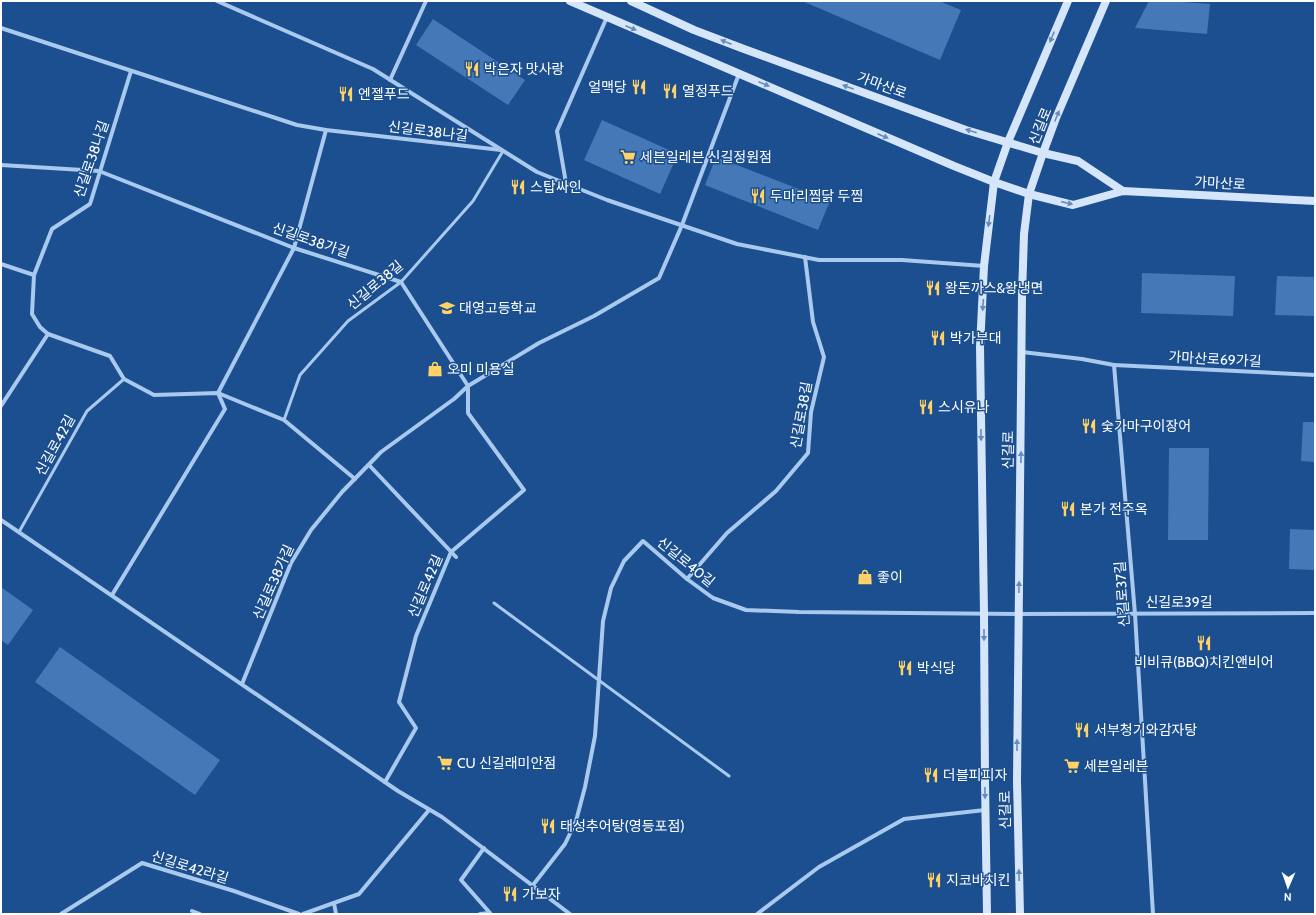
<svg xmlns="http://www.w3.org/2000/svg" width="1316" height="915" font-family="Cabin,'Noto Sans KR',sans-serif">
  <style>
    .building { fill: #4478b7 }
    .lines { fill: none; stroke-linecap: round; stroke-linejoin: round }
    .lane { stroke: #a9c9ee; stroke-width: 3 }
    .street { stroke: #a9c9ee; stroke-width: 4 }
    .secondary { stroke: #d6e6fa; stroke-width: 8 }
    .oneway { fill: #668bba }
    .labels { text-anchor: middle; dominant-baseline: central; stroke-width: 3; stroke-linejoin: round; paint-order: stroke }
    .poi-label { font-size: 14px; fill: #fff; stroke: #1b4f8f; text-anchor: start }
    .street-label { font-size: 14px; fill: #fff; stroke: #1b4f8f }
  </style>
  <rect width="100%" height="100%" fill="#1b4f8f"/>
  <g class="building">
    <polygon points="802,1 939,1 961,10 940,60"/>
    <polygon points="1149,1 1167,1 1210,4 1207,34 1135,28"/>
    <polygon points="433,19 525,80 508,105 416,45"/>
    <polygon points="602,120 678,154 660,194 584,160"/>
    <polygon points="716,157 830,201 818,230 705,185"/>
    <polygon points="1142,273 1235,276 1233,316 1141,313"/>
    <polygon points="1277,276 1315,277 1315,316 1275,315"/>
    <polygon points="1303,422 1315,422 1315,462 1301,461"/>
    <polygon points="1169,448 1209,448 1208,540 1168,540"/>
    <polygon points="1290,529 1315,530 1315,570 1289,569"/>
    <polygon points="1,587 33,610 8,645 1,640"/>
    <polygon points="60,647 220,760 195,795 35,682"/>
  </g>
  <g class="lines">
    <g class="lane">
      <polyline points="284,420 300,375 348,321 401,282 473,201 503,151"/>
      <polyline points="19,532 87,411 124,379"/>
      <polyline points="494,603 729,776"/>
    </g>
    <g class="street">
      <polyline points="217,1 373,69 537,172 607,200 737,244 819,260 902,260 984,266"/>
      <polyline points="1,28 297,125 326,130 501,150"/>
      <polyline points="390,80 426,1"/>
      <polyline points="1,165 99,171 294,248 401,282 468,386 468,413 524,490 451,552 416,636 399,702 416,728 385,782"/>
      <polyline points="566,183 557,131 607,17"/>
      <polyline points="1,264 34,275"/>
      <polyline points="48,334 110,356 124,379 154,395 218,393 284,420 355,479"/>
      <polyline points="1022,352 1082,359 1114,365 1135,614 1153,914"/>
      <polyline points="1114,365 1315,375"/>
      <polyline points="1,406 48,334 40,327 32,314 34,275 52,229 90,204 131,71"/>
      <polyline points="369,465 456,557"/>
      <polyline points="1,520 398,791 442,817 570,914"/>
      <polyline points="687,579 727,533 776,491 808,453 811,412 824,357 813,322 805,257"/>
      <polyline points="112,595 225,409 218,393 294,248 326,130"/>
      <polyline points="242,684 291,563 311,530 342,492 381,452 454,399 468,386 539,343 594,316 659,278 682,225 739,74"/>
      <polyline points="533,885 565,844 576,821 585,787 595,736 603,621 611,588 624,561 643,541 687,579 713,598 746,610 799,612 1018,614 1315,613"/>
      <polyline points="334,903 336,914"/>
      <polyline points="192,911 200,914"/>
      <polyline points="61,914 142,863 234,891 299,914"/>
      <polyline points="303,914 359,894 429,810"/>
      <polyline points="480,914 490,913 461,880 484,848"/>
      <polyline points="757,914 819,867 904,819 985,810"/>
    </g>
    <g class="secondary">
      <polyline points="570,1 954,166 994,182 1029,194 1073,205 1123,191 1315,201"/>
      <polyline points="631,1 694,30 744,49 966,130 1043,153 1078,161 1123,191"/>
      <polyline points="987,914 985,781 984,614 980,347 984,266 994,182 1008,142 1068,1"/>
      <polyline points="1020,914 1017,781 1022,295 1024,234 1029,194 1043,153 1056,118 1106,1"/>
    </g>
  </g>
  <defs><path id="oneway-solid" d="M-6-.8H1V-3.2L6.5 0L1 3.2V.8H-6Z"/></defs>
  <g class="oneway">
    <use href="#oneway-solid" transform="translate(631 28) rotate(23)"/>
    <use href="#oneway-solid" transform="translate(1052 37) rotate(113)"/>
    <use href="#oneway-solid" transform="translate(726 42) rotate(-158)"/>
    <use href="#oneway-solid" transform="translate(764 84) rotate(23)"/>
    <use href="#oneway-solid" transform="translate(848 87) rotate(-160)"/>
    <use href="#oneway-solid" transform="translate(1057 116) rotate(-68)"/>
    <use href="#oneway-solid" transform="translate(971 131) rotate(-163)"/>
    <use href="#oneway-solid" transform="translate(883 136) rotate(23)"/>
    <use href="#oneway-solid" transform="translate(1067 203) rotate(13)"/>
    <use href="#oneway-solid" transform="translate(989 221) rotate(98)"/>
    <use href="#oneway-solid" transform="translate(983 305) rotate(94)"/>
    <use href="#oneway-solid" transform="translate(981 435) rotate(89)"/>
    <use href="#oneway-solid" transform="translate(1021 457) rotate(-89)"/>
    <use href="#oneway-solid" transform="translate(1019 587) rotate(-89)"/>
    <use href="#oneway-solid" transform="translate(984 635) rotate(90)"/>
    <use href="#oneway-solid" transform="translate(1017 745) rotate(-90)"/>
    <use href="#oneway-solid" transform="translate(985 793) rotate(89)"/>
    <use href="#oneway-solid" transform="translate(1019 875) rotate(-91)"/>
  </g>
  <defs>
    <symbol id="restaurant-bare" viewBox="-9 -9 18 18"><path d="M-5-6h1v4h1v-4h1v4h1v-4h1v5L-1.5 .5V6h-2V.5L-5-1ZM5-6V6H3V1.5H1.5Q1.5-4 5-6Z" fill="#ffd166" stroke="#1b4f8f" stroke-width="2.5" paint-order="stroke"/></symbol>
    <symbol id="supermarket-bare" viewBox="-9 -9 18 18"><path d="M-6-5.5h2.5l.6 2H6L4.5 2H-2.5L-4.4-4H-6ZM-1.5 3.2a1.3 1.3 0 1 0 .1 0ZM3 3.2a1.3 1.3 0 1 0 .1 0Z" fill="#ffd166" stroke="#1b4f8f" stroke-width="2.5" paint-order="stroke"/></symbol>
    <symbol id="school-bare" viewBox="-9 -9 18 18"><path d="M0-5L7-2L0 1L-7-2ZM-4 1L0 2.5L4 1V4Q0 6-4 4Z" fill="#ffd166" stroke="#1b4f8f" stroke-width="2.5" paint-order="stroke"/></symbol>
    <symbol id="shop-bare" viewBox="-9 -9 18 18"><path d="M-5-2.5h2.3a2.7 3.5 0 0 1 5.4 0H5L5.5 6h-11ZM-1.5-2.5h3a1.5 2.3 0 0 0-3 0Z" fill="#ffd166" stroke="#1b4f8f" stroke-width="2.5" paint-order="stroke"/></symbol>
  </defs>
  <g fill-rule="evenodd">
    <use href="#restaurant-bare" x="461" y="58" width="22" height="22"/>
    <use href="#restaurant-bare" x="628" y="76" width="22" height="22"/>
    <use href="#restaurant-bare" x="659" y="80" width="22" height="22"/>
    <use href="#restaurant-bare" x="335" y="83" width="22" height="22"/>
    <use href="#supermarket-bare" x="617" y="146" width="22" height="22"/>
    <use href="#restaurant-bare" x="507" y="176" width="22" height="22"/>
    <use href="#restaurant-bare" x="747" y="185" width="22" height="22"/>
    <use href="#restaurant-bare" x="922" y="277" width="22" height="22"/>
    <use href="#school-bare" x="436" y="297" width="22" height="22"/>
    <use href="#restaurant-bare" x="927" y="327" width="22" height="22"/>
    <use href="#shop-bare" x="424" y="358" width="22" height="22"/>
    <use href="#restaurant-bare" x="915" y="396" width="22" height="22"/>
    <use href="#restaurant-bare" x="1078" y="415" width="22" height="22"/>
    <use href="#restaurant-bare" x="1057" y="498" width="22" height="22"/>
    <use href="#shop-bare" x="854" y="566" width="22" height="22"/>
    <use href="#restaurant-bare" x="1193" y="632" width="22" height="22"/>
    <use href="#restaurant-bare" x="894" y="657" width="22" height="22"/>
    <use href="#restaurant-bare" x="1071" y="719" width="22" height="22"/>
    <use href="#supermarket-bare" x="434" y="752" width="22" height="22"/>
    <use href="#supermarket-bare" x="1061" y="755" width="22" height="22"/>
    <use href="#restaurant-bare" x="920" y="764" width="22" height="22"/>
    <use href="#restaurant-bare" x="537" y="815" width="22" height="22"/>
    <use href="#restaurant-bare" x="923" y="869" width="22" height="22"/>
    <use href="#restaurant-bare" x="499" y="883" width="22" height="22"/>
  </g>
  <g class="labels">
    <g class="poi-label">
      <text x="484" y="69">박은자 맛사랑</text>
      <text x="627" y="87" text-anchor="end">얼맥당</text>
      <text x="682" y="91">열정푸드</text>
      <text x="358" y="94">엔젤푸드</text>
      <text x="640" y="157">세븐일레븐 신길정원점</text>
      <text x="530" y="187">스탑싸인</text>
      <text x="770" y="196">두마리찜닭 두찜</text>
      <text x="945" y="288">왕돈까스&amp;왕냉면</text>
      <text x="459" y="308">대영고등학교</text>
      <text x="950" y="338">박가부대</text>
      <text x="447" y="369">오미 미용실</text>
      <text x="938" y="407">스시유나</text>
      <text x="1101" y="426">숯가마구이장어</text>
      <text x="1080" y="509">본가 전주옥</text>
      <text x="877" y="577">좋이</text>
      <text x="1204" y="662" text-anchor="middle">비비큐(BBQ)치킨앤비어</text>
      <text x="917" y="668">박식당</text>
      <text x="1094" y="730">서부청기와감자탕</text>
      <text x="457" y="763">CU 신길래미안점</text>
      <text x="1084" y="766">세븐일레븐</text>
      <text x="943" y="775">더블피피자</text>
      <text x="560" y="826">태성추어탕(영등포점)</text>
      <text x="946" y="880">지코바치킨</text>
      <text x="522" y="894">가보자</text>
    </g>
    <g class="street-label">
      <text transform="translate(882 85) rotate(20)">가마산로</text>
      <text transform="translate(1040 126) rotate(-68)">신길로</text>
      <text transform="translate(428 131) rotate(7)">신길로38나길</text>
      <text transform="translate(91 159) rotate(-71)">신길로38나길</text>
      <text transform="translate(1220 183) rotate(3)">가마산로</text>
      <text transform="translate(311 240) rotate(19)">신길로38가길</text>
      <text transform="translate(375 285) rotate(-40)">신길로38길</text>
      <text transform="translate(1215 359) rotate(3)">가마산로69가길</text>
      <text transform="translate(801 415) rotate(-80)">신길로38길</text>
      <text transform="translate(55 445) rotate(-61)">신길로42길</text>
      <text transform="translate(1008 450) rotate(-89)">신길로</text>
      <text transform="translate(686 562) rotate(39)">신길로40길</text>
      <text transform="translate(273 582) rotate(-66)">신길로38가길</text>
      <text transform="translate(425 586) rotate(-67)">신길로42길</text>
      <text transform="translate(1122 594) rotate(-94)">신길로37길</text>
      <text x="1179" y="602">신길로39길</text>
      <text transform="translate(1005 810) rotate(-91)">신길로</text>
      <text transform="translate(190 867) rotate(17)">신길로42라길</text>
    </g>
  </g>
  <rect width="1316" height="915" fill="none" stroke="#ffffff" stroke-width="4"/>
  <g transform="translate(1288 887) rotate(182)" stroke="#1b4f8f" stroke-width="3" paint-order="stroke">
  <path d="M0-3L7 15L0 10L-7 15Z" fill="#ffffff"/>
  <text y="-6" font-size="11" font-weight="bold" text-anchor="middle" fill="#ffffff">N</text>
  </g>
</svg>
